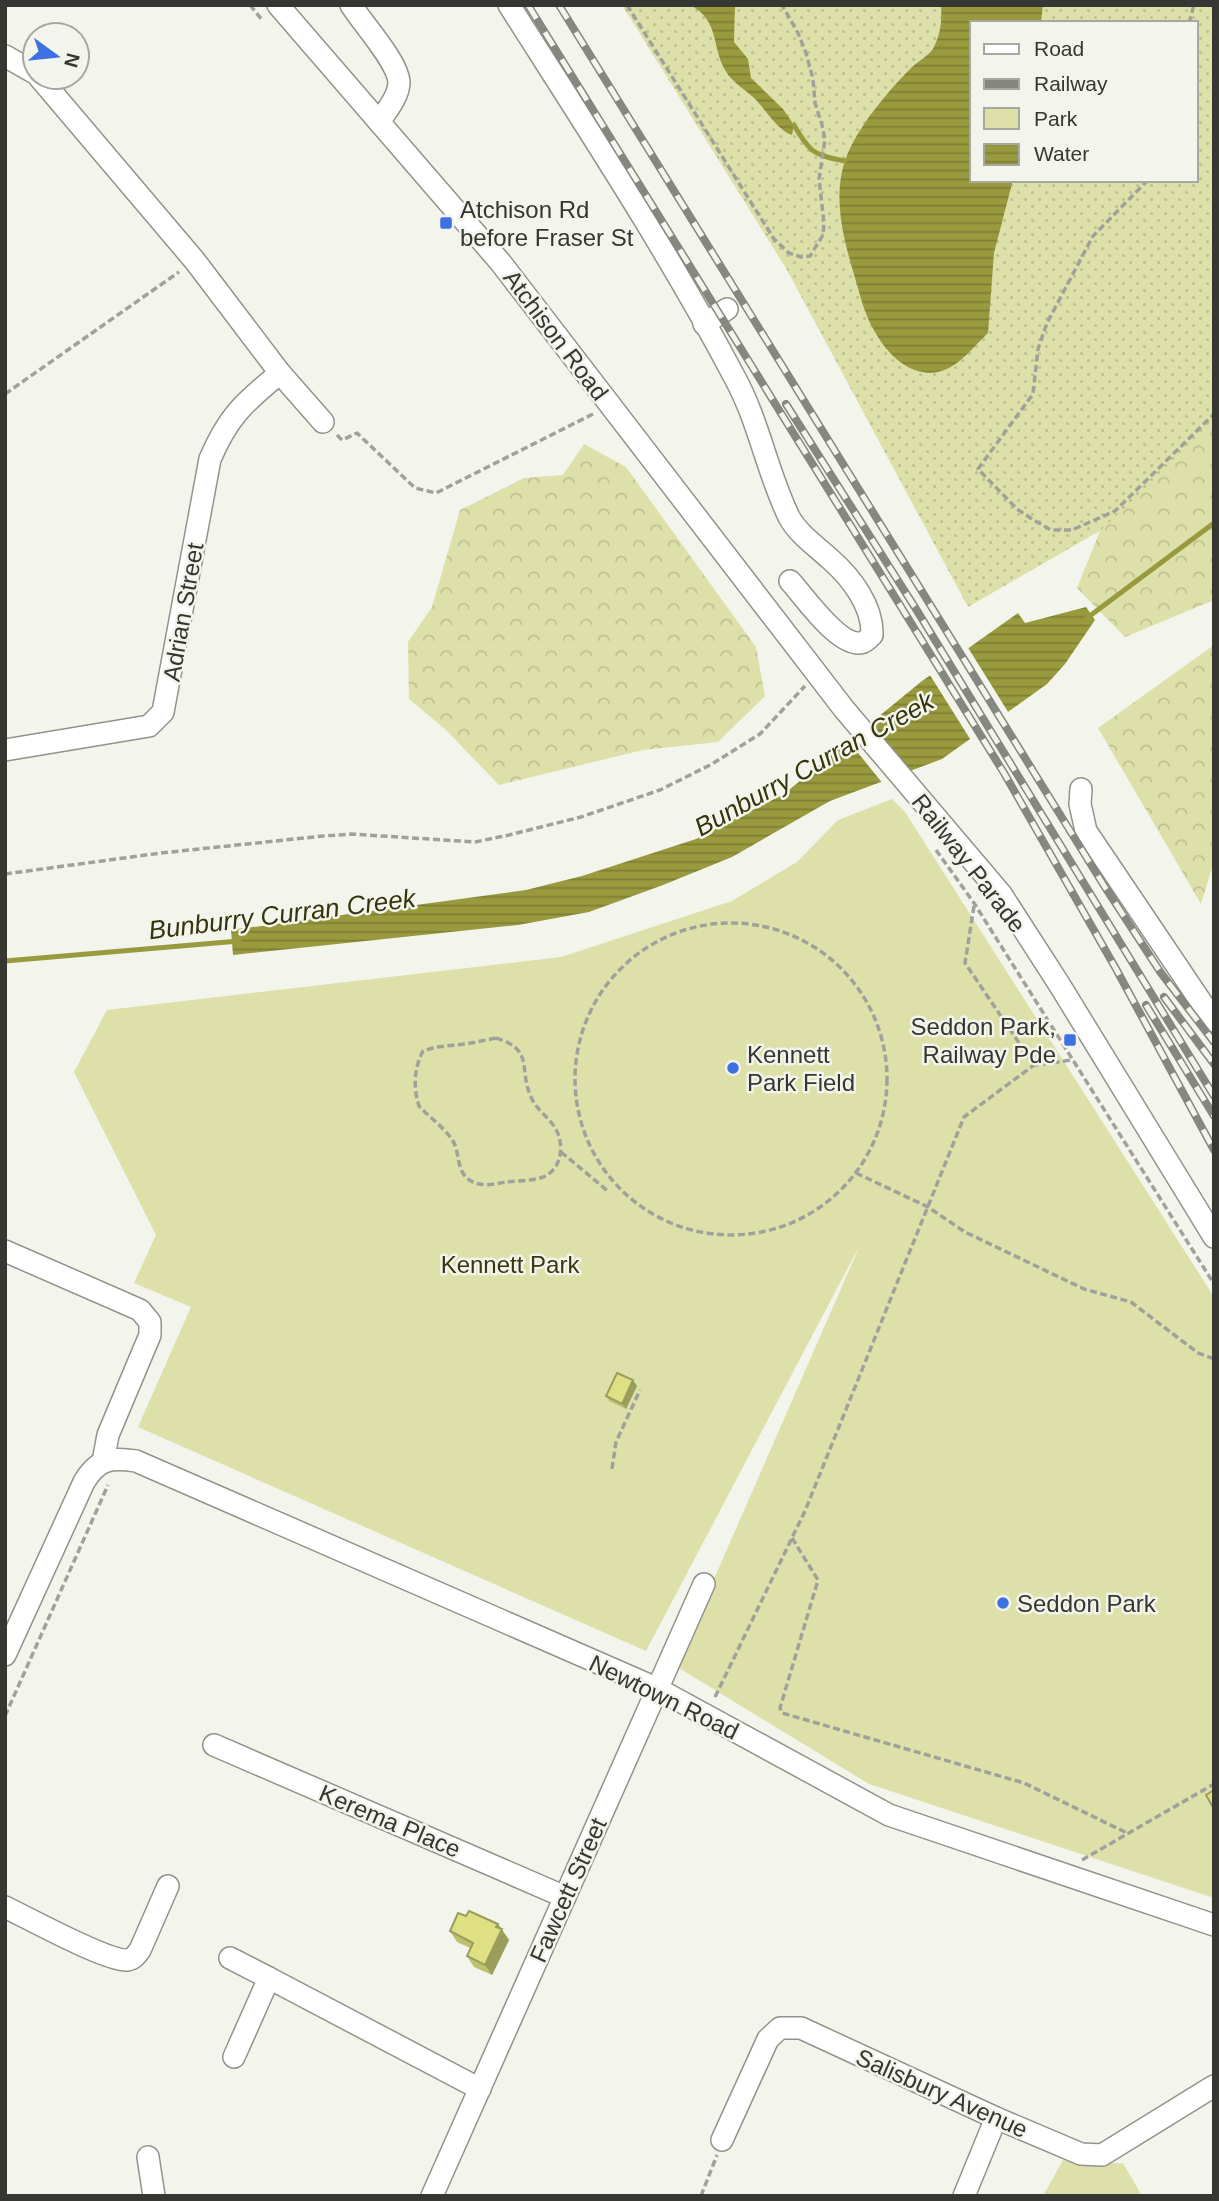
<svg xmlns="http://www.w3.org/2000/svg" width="1219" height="2201" font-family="Arial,sans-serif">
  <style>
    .grass { fill: url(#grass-dots); fill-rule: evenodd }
    .forest { fill: url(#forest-crowns) }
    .park { fill: #dee0a9 }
    .water { fill: url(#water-rules) }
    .pier { fill: #f3f4eb }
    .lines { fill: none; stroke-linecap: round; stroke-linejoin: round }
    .stream { stroke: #999a3d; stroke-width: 5 }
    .minor-casing { stroke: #93938b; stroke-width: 24 }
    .path { stroke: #a1a19b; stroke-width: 3.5; stroke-dasharray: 7 3.5; stroke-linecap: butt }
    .minor { stroke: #fff; stroke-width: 21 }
    .rail-casing { stroke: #878781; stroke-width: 8 }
    .rail { stroke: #f3f4eb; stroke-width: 5; stroke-dasharray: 16; stroke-linecap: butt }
    .wall { fill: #bfc171 }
    .shaded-wall { fill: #9b9d5c }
    .building { fill: #dee083; stroke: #9b9d5c; stroke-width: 2 }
    .poi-dot { fill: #3d70e1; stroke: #f3f4eb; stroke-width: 2.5 }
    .labels { text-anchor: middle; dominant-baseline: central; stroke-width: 5; stroke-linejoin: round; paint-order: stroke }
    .poi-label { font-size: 24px; fill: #363633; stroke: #f3f4eb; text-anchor: start }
    .street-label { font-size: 24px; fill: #363633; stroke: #f3f4eb }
    .park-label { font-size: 24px; fill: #373710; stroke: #f3f4eb }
    .water-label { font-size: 26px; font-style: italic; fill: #35350d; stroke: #f3f4eb }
  </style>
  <defs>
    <pattern id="grass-dots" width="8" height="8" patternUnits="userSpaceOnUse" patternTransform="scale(1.75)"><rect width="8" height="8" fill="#dee0a9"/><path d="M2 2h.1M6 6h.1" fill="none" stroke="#bfc192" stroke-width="1.8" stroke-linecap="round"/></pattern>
    <pattern id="forest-crowns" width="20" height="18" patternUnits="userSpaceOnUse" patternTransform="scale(1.75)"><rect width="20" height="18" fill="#dee0a9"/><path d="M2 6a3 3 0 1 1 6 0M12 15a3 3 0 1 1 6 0" fill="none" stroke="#bfc192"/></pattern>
    <pattern id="water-rules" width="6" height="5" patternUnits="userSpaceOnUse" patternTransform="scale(1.75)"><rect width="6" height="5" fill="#999a3d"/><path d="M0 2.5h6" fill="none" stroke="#7e7e34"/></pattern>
  </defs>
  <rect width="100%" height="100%" fill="#f3f4eb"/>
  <path class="grass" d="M 622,5 L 1214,5 L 1214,449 L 1129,514 L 968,607 L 787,270 ZM 972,23 L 1196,23 L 1196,180 L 972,180 Z"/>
  <g class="forest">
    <polygon points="1214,425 1214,600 1125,637 1077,588 1100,531"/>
    <polygon points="584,444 626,467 756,647 765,696 718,742 643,750 499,785 445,729 409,699 408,642 432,607 460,510 524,478 563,475"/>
    <polygon points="1214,645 1214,861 1201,904 1098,728"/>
  </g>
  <g class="park">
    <polygon points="892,799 905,812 1214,1297 1214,1898 869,1784 679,1668 682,1652 861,1243 646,1651 138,1427 191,1307 134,1283 156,1235 74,1072 107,1010 561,957 732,901 797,862 838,820"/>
    <polygon points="1063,2160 1084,2164 1123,2163 1142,2196 1043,2196"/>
  </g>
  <g class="water">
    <path d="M 690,5 L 735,5 L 734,42 L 748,59 L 751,78 L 783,109 L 794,125 L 792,135 C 778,130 767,112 757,101 C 747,90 733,84 725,70 C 711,45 720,21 690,5 Z"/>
    <path d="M 941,5 L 1043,5 L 1041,23 L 972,23 L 972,180 L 1013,180 L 994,253 L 988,333 C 967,353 950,380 918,371 C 889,363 869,327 861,299 C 849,255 829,204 846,158 C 857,128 888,91 911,68 C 918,61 930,55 934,47 C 941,33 942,20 941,5 Z"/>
    <polygon points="1086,607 1095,620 1065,664 1047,684 942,759 830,801 732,857 663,885 589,912 518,925 233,955 231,930 526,890 582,876 696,839 784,794 922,681 1018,613 1025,623"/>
  </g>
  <g class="pier">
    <polygon points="967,646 1010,715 972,742 928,672"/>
    <polygon points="868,720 912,774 884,785 846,738"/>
  </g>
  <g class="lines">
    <g class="stream">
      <path d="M 794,125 C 810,153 814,155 845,161"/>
      <polyline points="1087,618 1214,523"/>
      <polyline points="5,961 239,941"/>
    </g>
    <defs>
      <g id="minor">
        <polyline points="278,5 501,263 844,709 1001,894 1059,984 1214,1237"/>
        <path d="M 351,5 C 363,24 398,62 399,82 C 399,96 387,110 379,122"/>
        <path d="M 509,5 C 587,128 667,249 735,378 C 759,422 767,472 789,517 C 798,534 816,546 830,559 C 851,577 873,606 872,635 C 871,636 865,642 864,642 C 841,651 804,596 790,581"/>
        <polyline points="5,56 35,73"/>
        <polyline points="39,77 195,261 280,373 323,422"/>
        <polyline points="704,324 727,309"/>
        <path d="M 5,750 L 149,726 L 163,712 L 210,459 C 229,415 244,403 280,373"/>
        <polyline points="1081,789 1080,804 1086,831 1214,1021"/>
        <polyline points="5,1251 140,1310 150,1322 150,1335 108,1435 103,1462"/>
        <path d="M 5,1655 L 84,1482 C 98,1459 110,1457 136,1461 L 656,1688 L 889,1815 L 1214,1925"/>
        <polyline points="214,1745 565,1897"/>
        <path d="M 5,1907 C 28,1918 106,1961 127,1960 C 134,1959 136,1955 140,1950 L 168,1886"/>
        <polyline points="230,1958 269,1978"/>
        <polyline points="234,2057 269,1978 480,2089"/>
        <polyline points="722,2140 768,2039 780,2028 801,2028 996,2118 1081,2154 1102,2155 1214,2086"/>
        <polyline points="148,2157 154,2196"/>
        <polyline points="432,2196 704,1584"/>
        <polyline points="964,2196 996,2118"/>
      </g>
    </defs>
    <use href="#minor" class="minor-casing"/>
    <g class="path">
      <polyline points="250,5 263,21"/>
      <polyline points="627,5 774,239 789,253 801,257 810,256 823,235 824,223 819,179 825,139 822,125 815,103 813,79 806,53 798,33 782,5"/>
      <polyline points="1189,23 1194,5"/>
      <polyline points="1148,180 1093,236 1047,323 1038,349 1033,394 978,469 1017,509 1032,519 1051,530 1072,530 1115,511 1214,414"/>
      <polyline points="5,394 179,272"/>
      <polyline points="337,435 342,440 357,433 415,488 436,493 593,414"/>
      <polyline points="936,850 974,903 1214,1284"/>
      <polyline points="5,874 161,853 323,836 351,834 475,842 509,835 581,817 660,790 712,764 760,734 805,686"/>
      <polyline points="974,906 965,963 1034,1065 1072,1060"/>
      <circle cx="731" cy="1079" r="156"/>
      <path d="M 496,1038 C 535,1050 518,1068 531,1097 C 536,1109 547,1116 554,1126 C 565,1142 563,1169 543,1177 C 532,1181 517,1181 505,1182 C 492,1185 475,1188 465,1176 C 457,1167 459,1151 453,1141 C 444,1127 430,1118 419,1106 C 413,1088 414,1068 423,1051 L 436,1047 L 466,1044 Z"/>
      <polyline points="561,1152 609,1192"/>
      <polyline points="856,1173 928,1207 965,1232 1084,1289 1131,1302 1198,1353 1214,1359"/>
      <polyline points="612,1469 616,1442 640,1390"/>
      <polyline points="792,1538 818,1580 780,1708 782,1713 1024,1783 1127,1833"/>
      <polyline points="715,1697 805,1511 964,1117 1034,1065"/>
      <polyline points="5,1716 108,1485"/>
      <polyline points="1082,1860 1214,1784"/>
      <polyline points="701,2196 717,2155"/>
    </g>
    <use href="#minor" class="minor"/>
    <defs>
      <g id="rail">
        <polyline points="528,5 1004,773 1115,967 1214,1150"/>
        <polyline points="559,5 1103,884 1161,973 1214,1042"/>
        <polyline points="786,404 916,609 1214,1096"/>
        <polyline points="1164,997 1214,1064"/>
        <polyline points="1146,1005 1214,1116"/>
      </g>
    </defs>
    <use href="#rail" class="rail-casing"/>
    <use href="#rail" class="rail"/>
  </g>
  <g class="wall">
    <polygon points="637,1386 626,1409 609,1401 606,1396"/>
    <polygon points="466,1916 498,1924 509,1940 492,1975 474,1967 467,1956 470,1948 457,1942 450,1931"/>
  </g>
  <g class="shaded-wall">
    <polygon points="633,1380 637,1386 626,1409 622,1404"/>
    <polygon points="498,1924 509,1940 492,1975 485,1965"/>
  </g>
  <g class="building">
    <polygon points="617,1373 633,1380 622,1404 606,1396"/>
    <polygon points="1214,1790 1214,1809 1206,1795"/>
    <polygon points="469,1911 498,1924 496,1927 502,1929 485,1965 467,1956 473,1943 450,1931 458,1913 466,1916"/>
  </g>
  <g class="poi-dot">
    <rect x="439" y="216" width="14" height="14" rx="3.5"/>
    <rect x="1063" y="1033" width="14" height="14" rx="3.5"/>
    <circle cx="733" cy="1068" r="7"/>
    <circle cx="1003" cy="1603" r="7"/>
  </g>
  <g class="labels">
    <g class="poi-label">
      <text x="460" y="209">Atchison Rd<tspan x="460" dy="28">before Fraser St</tspan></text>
      <text x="1056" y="1026" text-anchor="end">Seddon Park,<tspan x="1056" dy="28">Railway Pde</tspan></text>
      <text x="747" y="1054">Kennett<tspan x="747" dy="28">Park Field</tspan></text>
      <text x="1017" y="1603">Seddon Park</text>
    </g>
    <g class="street-label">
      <text transform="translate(556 335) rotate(53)">Atchison Road</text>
      <text transform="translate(183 612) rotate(-80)">Adrian Street</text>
      <text transform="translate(969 863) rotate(52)">Railway Parade</text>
      <text transform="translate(664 1697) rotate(26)">Newtown Road</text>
      <text transform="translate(390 1821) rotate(23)">Kerema Place</text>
      <text transform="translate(568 1890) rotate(-66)">Fawcett Street</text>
      <text transform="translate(942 2093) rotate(24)">Salisbury Avenue</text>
    </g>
    <g class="park-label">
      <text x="510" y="1264">Kennett Park</text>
    </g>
    <g class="water-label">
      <text transform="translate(814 764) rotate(-29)">Bunburry Curran Creek</text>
      <text transform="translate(282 914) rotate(-7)">Bunburry Curran Creek</text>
    </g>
  </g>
  <rect width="1219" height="2201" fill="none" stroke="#363633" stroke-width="14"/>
  <rect x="970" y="21" width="228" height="161" fill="#f3f4eb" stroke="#a7a8a1" stroke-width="2"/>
  <rect x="984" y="44" width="35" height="10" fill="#ffffff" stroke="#a7a8a1" stroke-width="2"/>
  <text x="1034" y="56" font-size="21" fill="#363633">Road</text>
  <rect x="984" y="79" width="35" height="10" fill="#878781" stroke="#a7a8a1" stroke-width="2"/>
  <text x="1034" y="91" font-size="21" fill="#363633">Railway</text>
  <rect x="984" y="108" width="35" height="21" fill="#dee0a9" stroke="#a7a8a1" stroke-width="2"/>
  <text x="1034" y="126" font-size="21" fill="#363633">Park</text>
  <rect x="984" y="144" width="35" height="21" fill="url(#water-rules)" stroke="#a7a8a1" stroke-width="2"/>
  <text x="1034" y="161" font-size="21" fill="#363633">Water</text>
  <g transform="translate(56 56) rotate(105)"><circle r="33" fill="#f3f4eb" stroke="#a7a8a1" stroke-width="2"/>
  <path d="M0-5L12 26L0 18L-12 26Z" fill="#3d70e1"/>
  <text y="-10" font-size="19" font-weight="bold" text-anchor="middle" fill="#363633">N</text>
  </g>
</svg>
